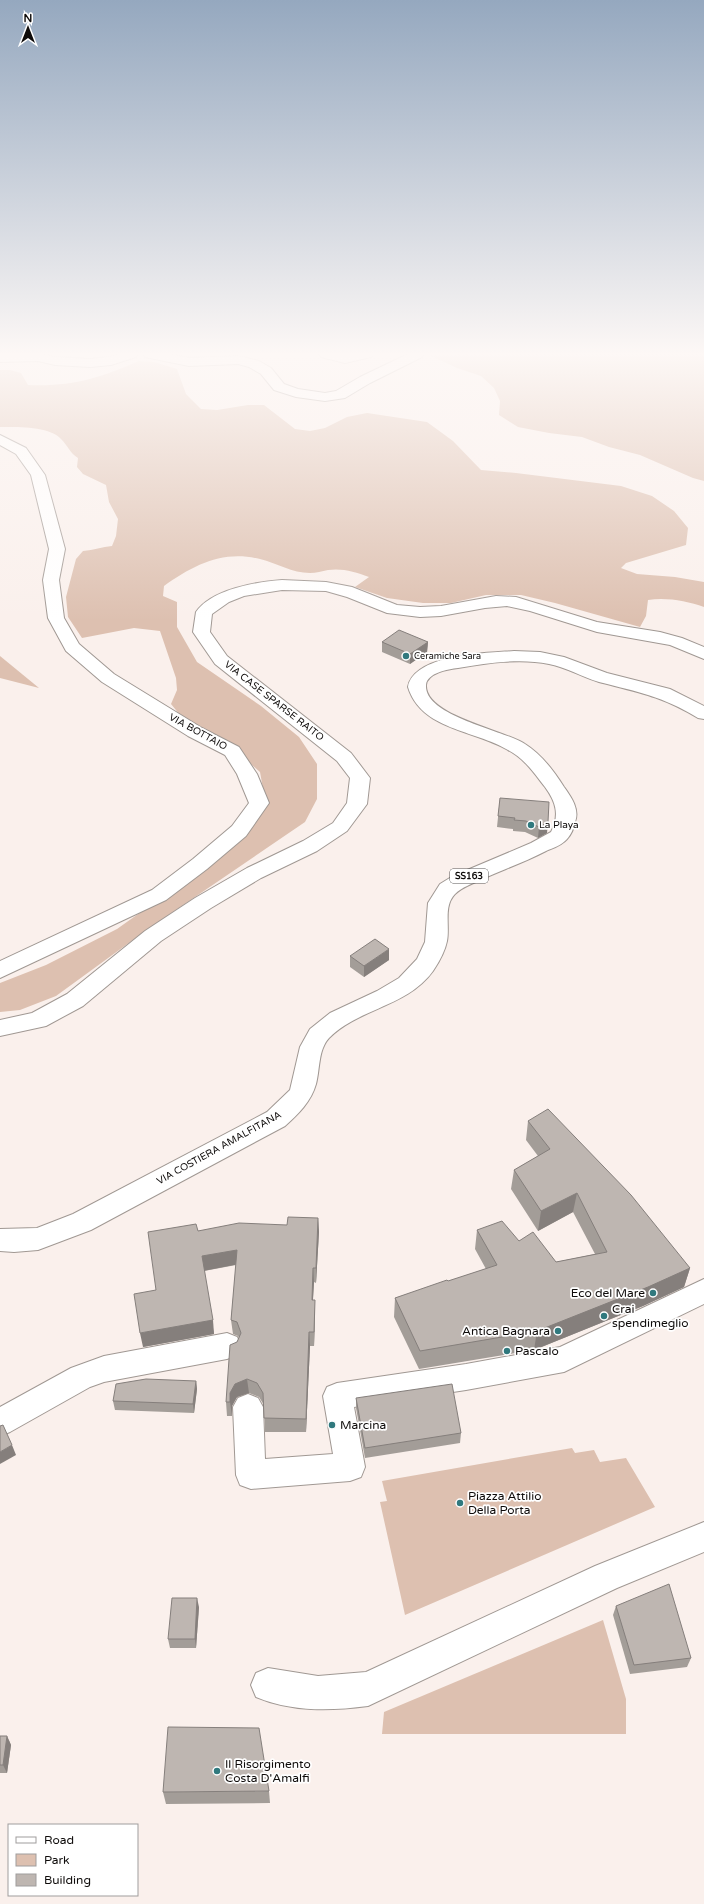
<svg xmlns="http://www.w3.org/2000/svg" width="704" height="1904" font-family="'Varela Round',sans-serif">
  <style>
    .green { fill: #ddc0b0 }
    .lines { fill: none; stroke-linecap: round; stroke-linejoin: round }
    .minor-casing { stroke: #a09893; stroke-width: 2 }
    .major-casing { stroke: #a09893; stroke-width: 2 }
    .minor { fill: #fff; fill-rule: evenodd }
    .major { fill: #fff; fill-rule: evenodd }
    .wall { fill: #a39d98 }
    .shaded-wall { fill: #857f7c }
    .building { fill: #beb6b1; stroke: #857f7c }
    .poi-dot { fill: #30797e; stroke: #fff; stroke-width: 1.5 }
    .labels { text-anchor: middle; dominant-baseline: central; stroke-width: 3.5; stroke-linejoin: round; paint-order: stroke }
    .far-poi-label { font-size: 9px; fill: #0e0b0a; stroke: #fff; text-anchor: start }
    .shield { fill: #fff; stroke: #565454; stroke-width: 1 }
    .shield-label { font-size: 9px; font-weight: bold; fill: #0e0b0a }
    .street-label { font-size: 10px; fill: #0e0b0a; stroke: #fff }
    .poi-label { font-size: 10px; fill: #0e0b0a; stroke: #fff; text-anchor: start }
    .near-poi-label { font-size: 12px; fill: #0e0b0a; stroke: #fff; text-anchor: start }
  </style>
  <rect width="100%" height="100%" fill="#faf0ec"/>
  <g class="green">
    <polygon points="704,354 704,481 693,478 640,455 609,447 582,437 549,433 518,427 499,415 500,401 494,388 481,376 457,368 429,355"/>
    <path d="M 139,361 L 154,362 L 177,369 L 186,394 L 201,409 L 217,410 L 248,405 L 264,405 L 295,429 L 310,431 L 325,428 L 347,417 L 367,413 L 427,422 L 453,441 L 481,470 L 516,473 L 621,486 L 652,496 L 674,511 L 688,528 L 686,545 L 626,563 L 621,568 L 637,574 L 675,577 L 704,582 L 704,607 C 687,601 666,597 648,600 L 646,616 L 640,627 L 555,603 L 521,595 L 486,595 L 451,603 L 423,603 L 387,598 L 355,587 L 369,577 C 355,572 343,568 328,570 C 322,571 316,573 310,573 C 292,573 277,563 260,559 C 222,550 194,565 164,586 L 163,596 L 177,602 L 177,627 L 197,662 L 261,706 L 299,737 L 317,764 L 317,799 L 305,822 L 148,929 L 56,996 L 20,1010 L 0,1012 L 0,983 L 46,965 L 117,929 L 172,890 L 264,794 L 260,772 L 222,739 L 180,715 L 171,704 L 177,690 L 176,678 L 160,631 L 134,628 L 82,638 L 68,617 L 66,597 L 76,559 L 83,551 C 94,550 102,547 112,546 L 116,536 L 118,519 L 109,502 L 106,485 L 83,474 L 77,467 L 78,458 C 70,453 68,446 61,439 C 50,426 16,427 0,427 L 0,370 L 10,370 L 21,373 L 28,385 C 71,387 100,378 139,361 Z"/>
    <polygon points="0,656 39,688 0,678"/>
    <polygon points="572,1448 575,1453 594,1450 600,1462 626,1458 655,1507 405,1615 380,1502 387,1501 382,1481"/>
    <polygon points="603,1620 626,1699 626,1734 382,1734 384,1712"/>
  </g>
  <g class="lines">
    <defs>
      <g id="minor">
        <polygon points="0,354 42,354 55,357 90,359 109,357 119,354 138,354 136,357 111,365 90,367 55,365 38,361 0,362"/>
        <polygon points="143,354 169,354 189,358 238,356 259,361 271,368 284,384 298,389 325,393 336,391 360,377 408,354 424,354 422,357 370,383 345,398 325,401 296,397 274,390 261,374 249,367 238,364 189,366 145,357"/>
        <polygon points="319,354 373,354 371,357 345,363 321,357"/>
        <polygon points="0,435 26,448 45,475 65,549 59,580 64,618 79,644 114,674 202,728 239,747 257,774 269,803 246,836 207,869 166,900 0,978 0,961 152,890 193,859 232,826 249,803 237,774 225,755 188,736 102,682 66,651 48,618 43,580 49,549 31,475 16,454 0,445"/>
        <path d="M 282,580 L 326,582 L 352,587 L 397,605 L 420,607 L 441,606 L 496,596 L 516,597 L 597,622 L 660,632 L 682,638 L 704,647 L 704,659 L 670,645 L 597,632 L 530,611 L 507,606 L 485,608 L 441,616 L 420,617 L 387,613 L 347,597 L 326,591 L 282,590 L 244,596 L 229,602 L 212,614 L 210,632 L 227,656 L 351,753 L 370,778 L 367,804 L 347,831 L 317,851 L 261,878 L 211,908 L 161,941 L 83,1006 L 46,1026 L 0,1036 L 0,1020 L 32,1013 L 67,994 L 145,931 L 195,898 L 247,868 L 303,841 L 333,823 L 347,803 L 350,778 L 337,761 L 215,664 L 193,632 L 196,612 C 212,589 256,582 282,580 Z"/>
        <polygon points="704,1279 704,1304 564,1372 466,1390 354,1407 365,1467 361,1477 350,1481 251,1489 240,1485 236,1475 233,1407 238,1398 248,1394 258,1398 263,1407 265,1459 333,1454 323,1396 327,1387 337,1383 466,1364 560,1347"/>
        <polygon points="227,1333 237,1337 241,1346 237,1355 227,1359 104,1382 90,1387 10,1432 0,1436 0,1407 71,1368 104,1356"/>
        <path d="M 704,1522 L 704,1552 L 617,1588 L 368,1706 C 330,1711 292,1712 256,1697 L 251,1685 L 256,1673 L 268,1668 L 318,1676 L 366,1672 L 595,1566 Z"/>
      </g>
      <path id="major" d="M 514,651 L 540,652 L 564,657 L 607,673 L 670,689 L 704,706 L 704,719 L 698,718 C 662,696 638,692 599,682 C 582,677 566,667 549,664 C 520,658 487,663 458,668 C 448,669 427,673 426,685 C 424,716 504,730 525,744 C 541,754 554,771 564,787 C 571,797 580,809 575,822 C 574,827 571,835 567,839 C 562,845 553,848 546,851 C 525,862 502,870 480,880 C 472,884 462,887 455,894 C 443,906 450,926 447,941 C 445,951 439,962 433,971 C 407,1007 359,1008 329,1038 C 318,1050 320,1069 316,1084 C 311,1102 298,1114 285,1126 L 91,1230 L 38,1250 L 14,1252 L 0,1251 L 0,1229 L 37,1228 L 73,1214 L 267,1112 L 290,1090 L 300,1047 L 310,1029 L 330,1013 L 377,991 L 399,978 L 417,959 L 425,942 L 428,903 L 440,884 L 453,876 L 531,843 L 551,832 C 560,815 556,802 545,787 C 534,773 524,758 508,750 C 475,730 421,730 408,687 C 414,654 487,653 514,651 Z"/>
    </defs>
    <use href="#minor" class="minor-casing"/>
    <use href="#major" class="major-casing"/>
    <use href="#minor" class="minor"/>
    <use href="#major" class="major"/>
  </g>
  <g class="wall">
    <polygon points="382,642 428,642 427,652 410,664 382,652"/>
    <polygon points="500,798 547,833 538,838 525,832 513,831 513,829 497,827"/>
    <polygon points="350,956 389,960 364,977 350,967"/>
    <polygon points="528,1121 690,1268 684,1287 643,1306 534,1350 419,1369 394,1317 395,1298 486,1269 475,1249 477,1230 519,1241 556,1262 595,1254 573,1212 538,1231 511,1189 514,1170 538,1156 526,1140"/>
    <polygon points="318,1218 319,1232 316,1283 314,1282 313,1300 315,1314 314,1346 310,1346 306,1432 265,1432 264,1405 259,1397 249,1393 237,1397 232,1406 232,1416 227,1416 226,1402 237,1342 239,1338 238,1336 233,1334 231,1320 236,1265 204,1271 214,1334 143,1347 156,1290 198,1231 287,1225"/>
    <polygon points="196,1381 197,1389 194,1413 115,1410 113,1401"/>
    <polygon points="356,1398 461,1433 460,1443 365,1458 356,1408"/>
    <polygon points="616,1606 691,1658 687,1667 630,1674 613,1615"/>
    <polygon points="199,1607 196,1648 170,1648 168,1639"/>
    <polygon points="0,1736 7,1736 11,1745 7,1773 0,1773"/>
    <polygon points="269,1791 270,1803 166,1804 163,1792"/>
  </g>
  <g class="shaded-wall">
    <polygon points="428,642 427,652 410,664 410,654"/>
    <polygon points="548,822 547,833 538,838 539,827"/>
    <polygon points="389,949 389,960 364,977 364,966"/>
    <polygon points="577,1193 573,1212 538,1231 541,1211"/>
    <polygon points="318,1218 319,1232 316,1283 316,1268"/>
    <polygon points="237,1250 239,1264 203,1271 202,1256"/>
    <polygon points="313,1268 314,1282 312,1314 312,1300"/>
    <polygon points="690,1268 684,1287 643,1306 534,1350 537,1331"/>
    <polygon points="315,1300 315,1314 314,1346 314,1332"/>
    <polygon points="213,1320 214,1334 143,1347 140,1333"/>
    <polygon points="309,1332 310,1346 306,1432 306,1419"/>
    <polygon points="247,1379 249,1393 237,1397 232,1406 232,1416 230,1402 230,1393 235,1384"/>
    <polygon points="196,1381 197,1389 194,1413 193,1404"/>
    <polygon points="12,1445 16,1455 0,1464 0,1452"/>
    <polygon points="197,1598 199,1607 196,1648 195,1639"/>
    <polygon points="7,1736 11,1745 7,1773 3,1765"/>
  </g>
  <g class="building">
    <polygon points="399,630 428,642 410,654 382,642"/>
    <polygon points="500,798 549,802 548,822 539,827 526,821 514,820 515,818 498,816"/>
    <polygon points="375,939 389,949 364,966 350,956"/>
    <polygon points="548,1109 631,1195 690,1268 648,1287 537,1331 420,1351 395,1298 447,1280 448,1281 497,1265 477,1230 502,1221 519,1241 533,1232 556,1262 607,1252 577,1193 541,1211 514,1170 550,1149 528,1121"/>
    <polygon points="288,1217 318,1218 316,1268 313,1268 312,1300 315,1300 314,1332 309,1332 306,1419 264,1418 263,1393 257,1383 247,1379 235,1384 230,1393 230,1402 226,1402 230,1345 237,1342 241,1333 237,1322 231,1320 237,1250 202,1256 213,1320 140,1333 134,1294 156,1290 148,1232 196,1224 198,1231 239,1223 287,1225"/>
    <polygon points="146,1379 196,1381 193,1404 113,1401 116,1384"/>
    <polygon points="452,1384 461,1433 365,1448 356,1398"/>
    <polygon points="3,1425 12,1445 0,1452 0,1426"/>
    <polygon points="669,1584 691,1658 634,1665 616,1606"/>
    <polygon points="172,1598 197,1598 195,1639 168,1639"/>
    <polygon points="168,1727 259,1728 269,1791 163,1792"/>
    <polygon points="0,1736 7,1736 3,1765 0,1765"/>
  </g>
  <linearGradient id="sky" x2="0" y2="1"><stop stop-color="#95a8bf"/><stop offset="0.57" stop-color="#fdf8f6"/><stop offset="1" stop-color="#fdf8f6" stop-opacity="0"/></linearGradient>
  <rect width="704" height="621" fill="url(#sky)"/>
  <g class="poi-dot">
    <circle cx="406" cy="656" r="4"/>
    <circle cx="531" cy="825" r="4"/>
    <circle cx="653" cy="1293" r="4"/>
    <circle cx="604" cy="1316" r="4"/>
    <circle cx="558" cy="1331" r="4"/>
    <circle cx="507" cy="1351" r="4"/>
    <circle cx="332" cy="1425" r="4"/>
    <circle cx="460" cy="1503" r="4"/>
    <circle cx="217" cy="1771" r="4"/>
  </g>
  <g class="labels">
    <g class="far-poi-label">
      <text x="414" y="656">Ceramiche Sara</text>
    </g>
    <rect class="shield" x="450" y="869" width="38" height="14" rx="3"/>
    <g class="shield-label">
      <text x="469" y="876">SS163</text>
    </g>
    <g class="street-label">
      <text transform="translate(274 701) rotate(38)">VIA CASE SPARSE RAITO</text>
      <text transform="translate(198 732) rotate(29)">VIA BOTTAIO</text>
      <text transform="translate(219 1148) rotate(-29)">VIA COSTIERA AMALFITANA</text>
    </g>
    <g class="poi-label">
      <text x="539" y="825">La Playa</text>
    </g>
    <g class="near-poi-label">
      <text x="645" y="1293" text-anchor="end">Eco del Mare</text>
      <text x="612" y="1309">Crai<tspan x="612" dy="14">spendimeglio</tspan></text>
      <text x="550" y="1331" text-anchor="end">Antica Bagnara</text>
      <text x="515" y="1351">Pascalo</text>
      <text x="340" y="1425">Marcina</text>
      <text x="468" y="1496">Piazza Attilio<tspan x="468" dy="14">Della Porta</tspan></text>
      <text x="225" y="1764">Il Risorgimento<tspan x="225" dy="14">Costa D'Amalfi</tspan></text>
    </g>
  </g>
  <rect x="8" y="1824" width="130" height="72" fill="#ffffff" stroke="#9f9d9d"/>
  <rect x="16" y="1837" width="20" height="6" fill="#ffffff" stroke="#9f9d9d"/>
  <text x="44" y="1844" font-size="12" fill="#0e0b0a">Road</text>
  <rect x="16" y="1854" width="20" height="12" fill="#ddc0b0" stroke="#9f9d9d"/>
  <text x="44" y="1864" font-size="12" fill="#0e0b0a">Park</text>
  <rect x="16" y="1874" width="20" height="12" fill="#beb6b1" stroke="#9f9d9d"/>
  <text x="44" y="1884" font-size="12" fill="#0e0b0a">Building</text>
  <g transform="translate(28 28)" stroke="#ffffff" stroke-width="3" paint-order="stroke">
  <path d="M0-3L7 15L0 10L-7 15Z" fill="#0e0b0a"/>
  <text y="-6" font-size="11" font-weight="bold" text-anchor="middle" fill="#0e0b0a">N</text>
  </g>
</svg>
